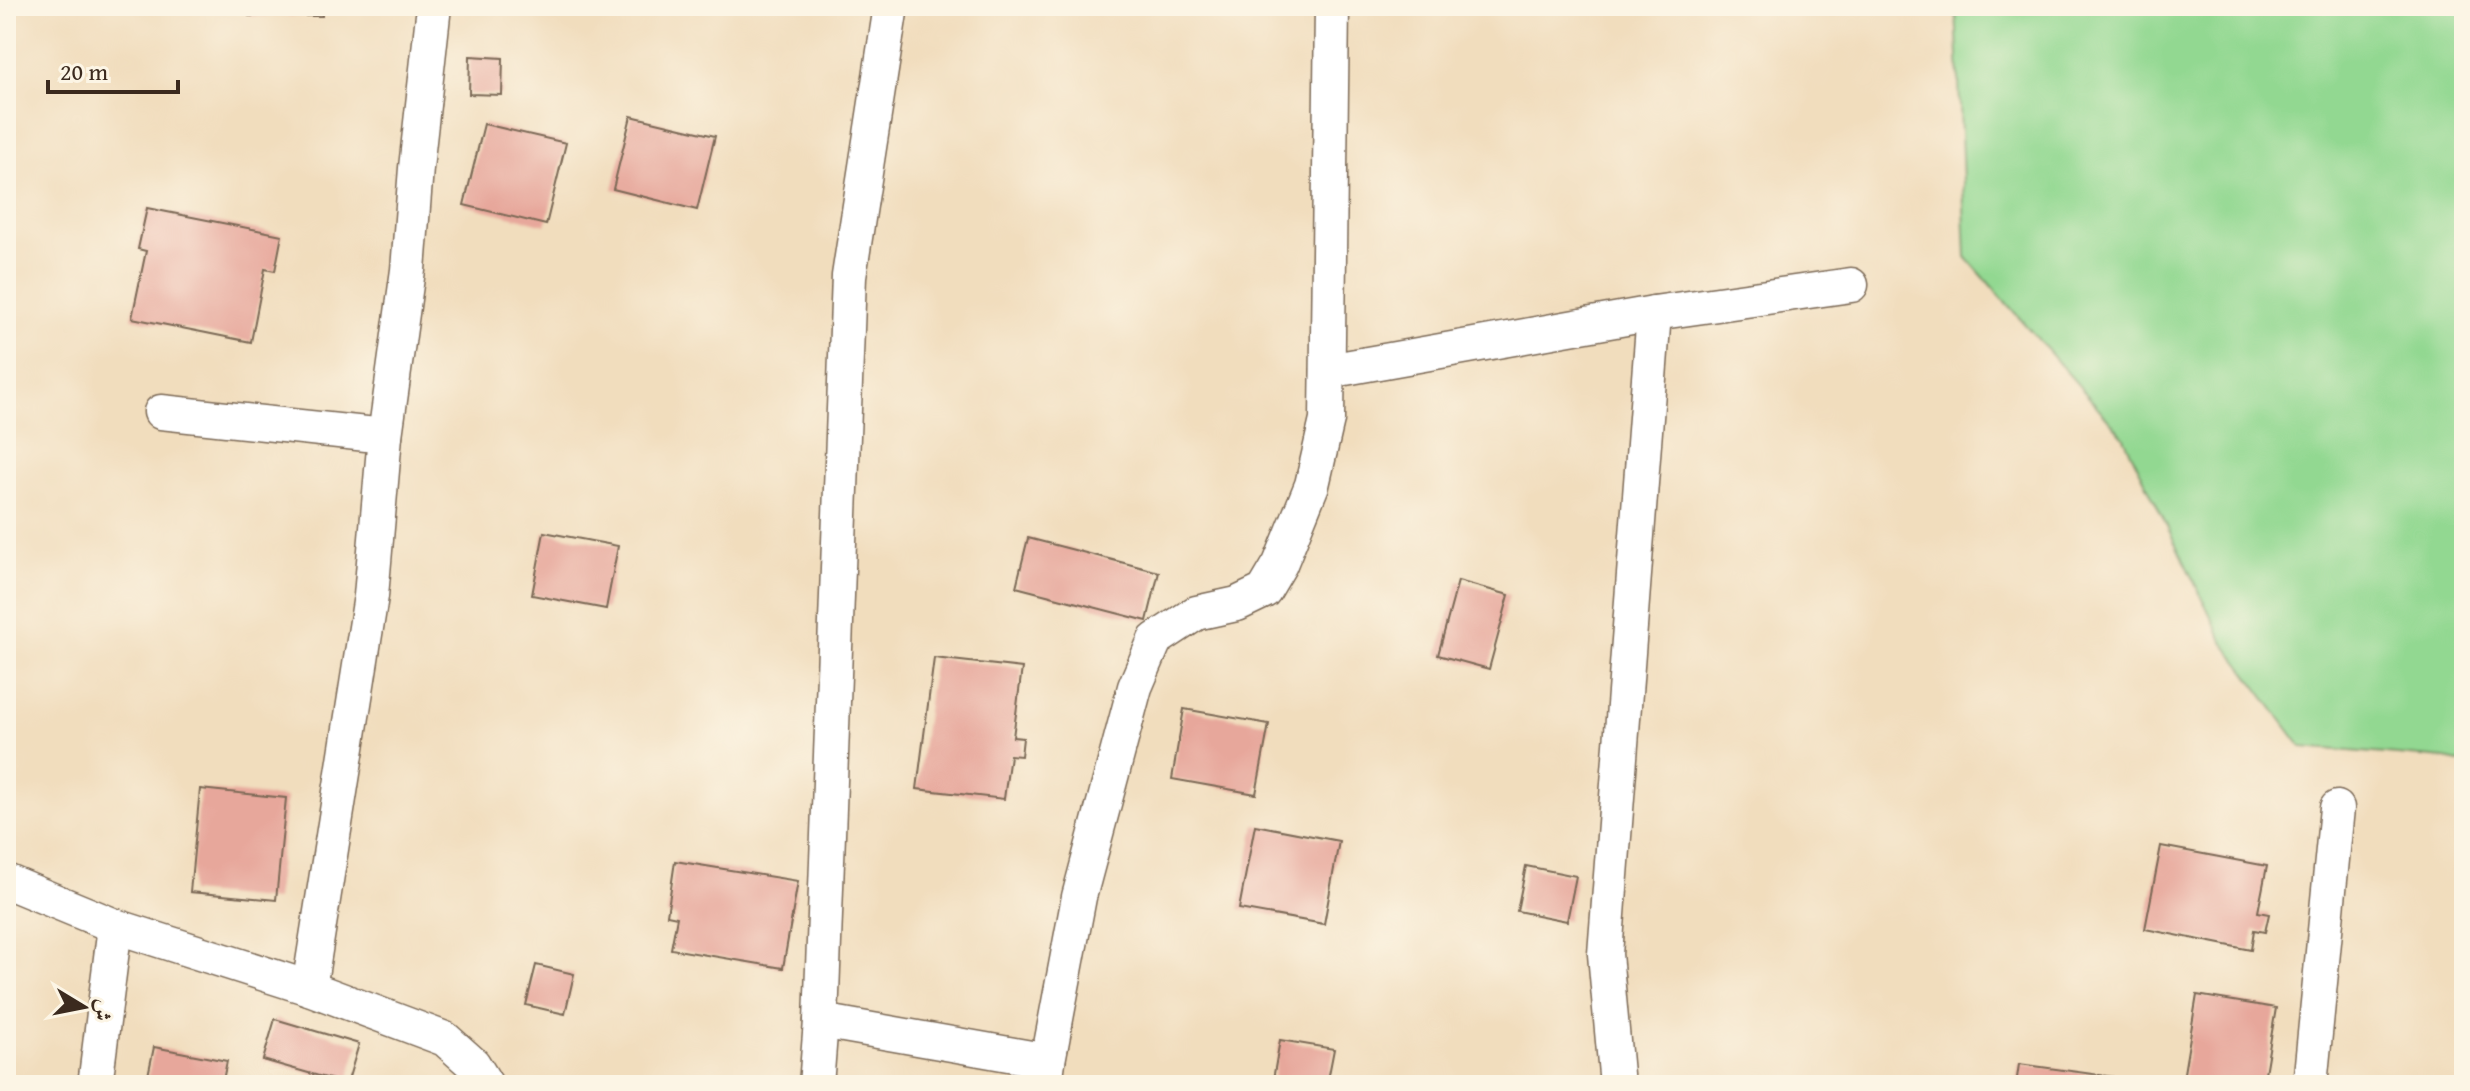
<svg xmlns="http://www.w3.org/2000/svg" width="2470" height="1091" font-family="'Gentium Book Plus',Amiri,serif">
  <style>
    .green { fill: #92d891; stroke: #668158; stroke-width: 2 }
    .building { fill: #e7a79b }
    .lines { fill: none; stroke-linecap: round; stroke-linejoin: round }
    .street-casing { stroke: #7b6956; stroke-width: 37 }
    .street { stroke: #fff; stroke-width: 34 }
  </style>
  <rect width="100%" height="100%" fill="#fcf5e5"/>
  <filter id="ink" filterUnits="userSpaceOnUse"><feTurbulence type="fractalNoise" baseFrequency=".0125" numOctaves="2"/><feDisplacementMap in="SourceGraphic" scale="16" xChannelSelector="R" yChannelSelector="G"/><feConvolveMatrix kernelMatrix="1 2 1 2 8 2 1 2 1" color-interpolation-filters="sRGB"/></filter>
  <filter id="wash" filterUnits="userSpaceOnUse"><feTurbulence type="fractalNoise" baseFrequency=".006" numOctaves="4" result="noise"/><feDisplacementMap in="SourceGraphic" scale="32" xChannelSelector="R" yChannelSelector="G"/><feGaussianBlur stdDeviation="1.8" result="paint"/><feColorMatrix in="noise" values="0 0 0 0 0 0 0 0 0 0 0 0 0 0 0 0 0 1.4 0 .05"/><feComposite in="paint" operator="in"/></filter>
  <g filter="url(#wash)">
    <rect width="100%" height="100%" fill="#f1ddbd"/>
    <polygon class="green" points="1956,6 2464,6 2464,763 2445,759 2302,747 2224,643 2123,436 1966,257"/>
    <g id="blocks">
      <g class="building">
        <rect x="249" y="6" width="73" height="10"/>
        <polygon points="470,56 503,58 502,95 469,94"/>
        <polygon points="631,116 715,136 697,210 613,189"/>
        <polygon points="484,124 566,143 546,225 464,205"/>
        <polygon points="147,208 282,235 275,271 265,269 251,342 132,318 146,251 138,249"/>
        <polygon points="544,532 618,546 606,609 532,595"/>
        <polygon points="1028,538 1159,572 1147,621 1016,587"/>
        <polygon points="1458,581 1509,595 1489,669 1438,655"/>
        <polygon points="934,658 1022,668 1013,737 1023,738 1021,756 1010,755 1004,799 917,789"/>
        <polygon points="1184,709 1269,724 1256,794 1172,779"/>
        <polygon points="200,789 286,798 276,900 190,892"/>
        <polygon points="1255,825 1339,841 1324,924 1239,909"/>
        <polygon points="2161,846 2267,866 2258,912 2269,914 2265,932 2254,930 2251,950 2145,929"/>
        <polygon points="675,861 798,881 783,968 671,949 677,917 667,915"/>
        <polygon points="1526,866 1576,876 1567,921 1517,911"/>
        <polygon points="536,965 574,974 565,1014 526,1005"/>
        <polygon points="2197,995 2276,1008 2263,1085 2182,1085"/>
        <polygon points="275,1019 359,1044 347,1084 263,1060"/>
        <polygon points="1280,1040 1334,1049 1327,1085 1272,1085"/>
        <polygon points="154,1047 227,1061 222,1085 146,1085"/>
        <polygon points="2019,1064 2115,1077 2114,1085 2016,1085"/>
      </g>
    </g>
  </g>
  <g filter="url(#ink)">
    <use href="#blocks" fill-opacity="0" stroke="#7b6956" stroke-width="2"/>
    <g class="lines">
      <defs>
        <g id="street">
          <polyline points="1328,371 1654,313 1851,285"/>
          <polyline points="161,412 385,436 371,596 309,988"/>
          <polyline points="385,436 408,270 416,168 434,6"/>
          <polyline points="6,881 115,926 309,988 445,1039 473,1064 486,1085"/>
          <polyline points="821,1021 1048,1061"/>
          <polyline points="95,1085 115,926"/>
          <polyline points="816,1085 821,1021 849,276 891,6"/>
          <polyline points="1045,1085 1048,1061 1079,897 1135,687 1155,640 1196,613 1237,604 1264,591 1280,564 1312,485 1327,420 1332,6"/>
          <polyline points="1617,1085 1605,954 1654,313"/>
          <polyline points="2310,1085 2337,808"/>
        </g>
      </defs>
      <use href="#street" class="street-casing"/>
      <use href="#street" class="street"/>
    </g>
  </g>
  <rect width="2470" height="1091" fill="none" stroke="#fcf5e5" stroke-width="32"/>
  <g transform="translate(84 1007) rotate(100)" stroke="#fcf5e5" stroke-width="6" paint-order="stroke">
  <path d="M0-6L14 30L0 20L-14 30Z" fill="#3b2a1e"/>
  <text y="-12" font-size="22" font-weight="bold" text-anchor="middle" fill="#3b2a1e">ش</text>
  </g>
  <path d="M48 80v12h130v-12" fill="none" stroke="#3b2a1e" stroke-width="4"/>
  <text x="60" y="80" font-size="24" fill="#3b2a1e" stroke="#fcf5e5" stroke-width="6" paint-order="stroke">20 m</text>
</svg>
